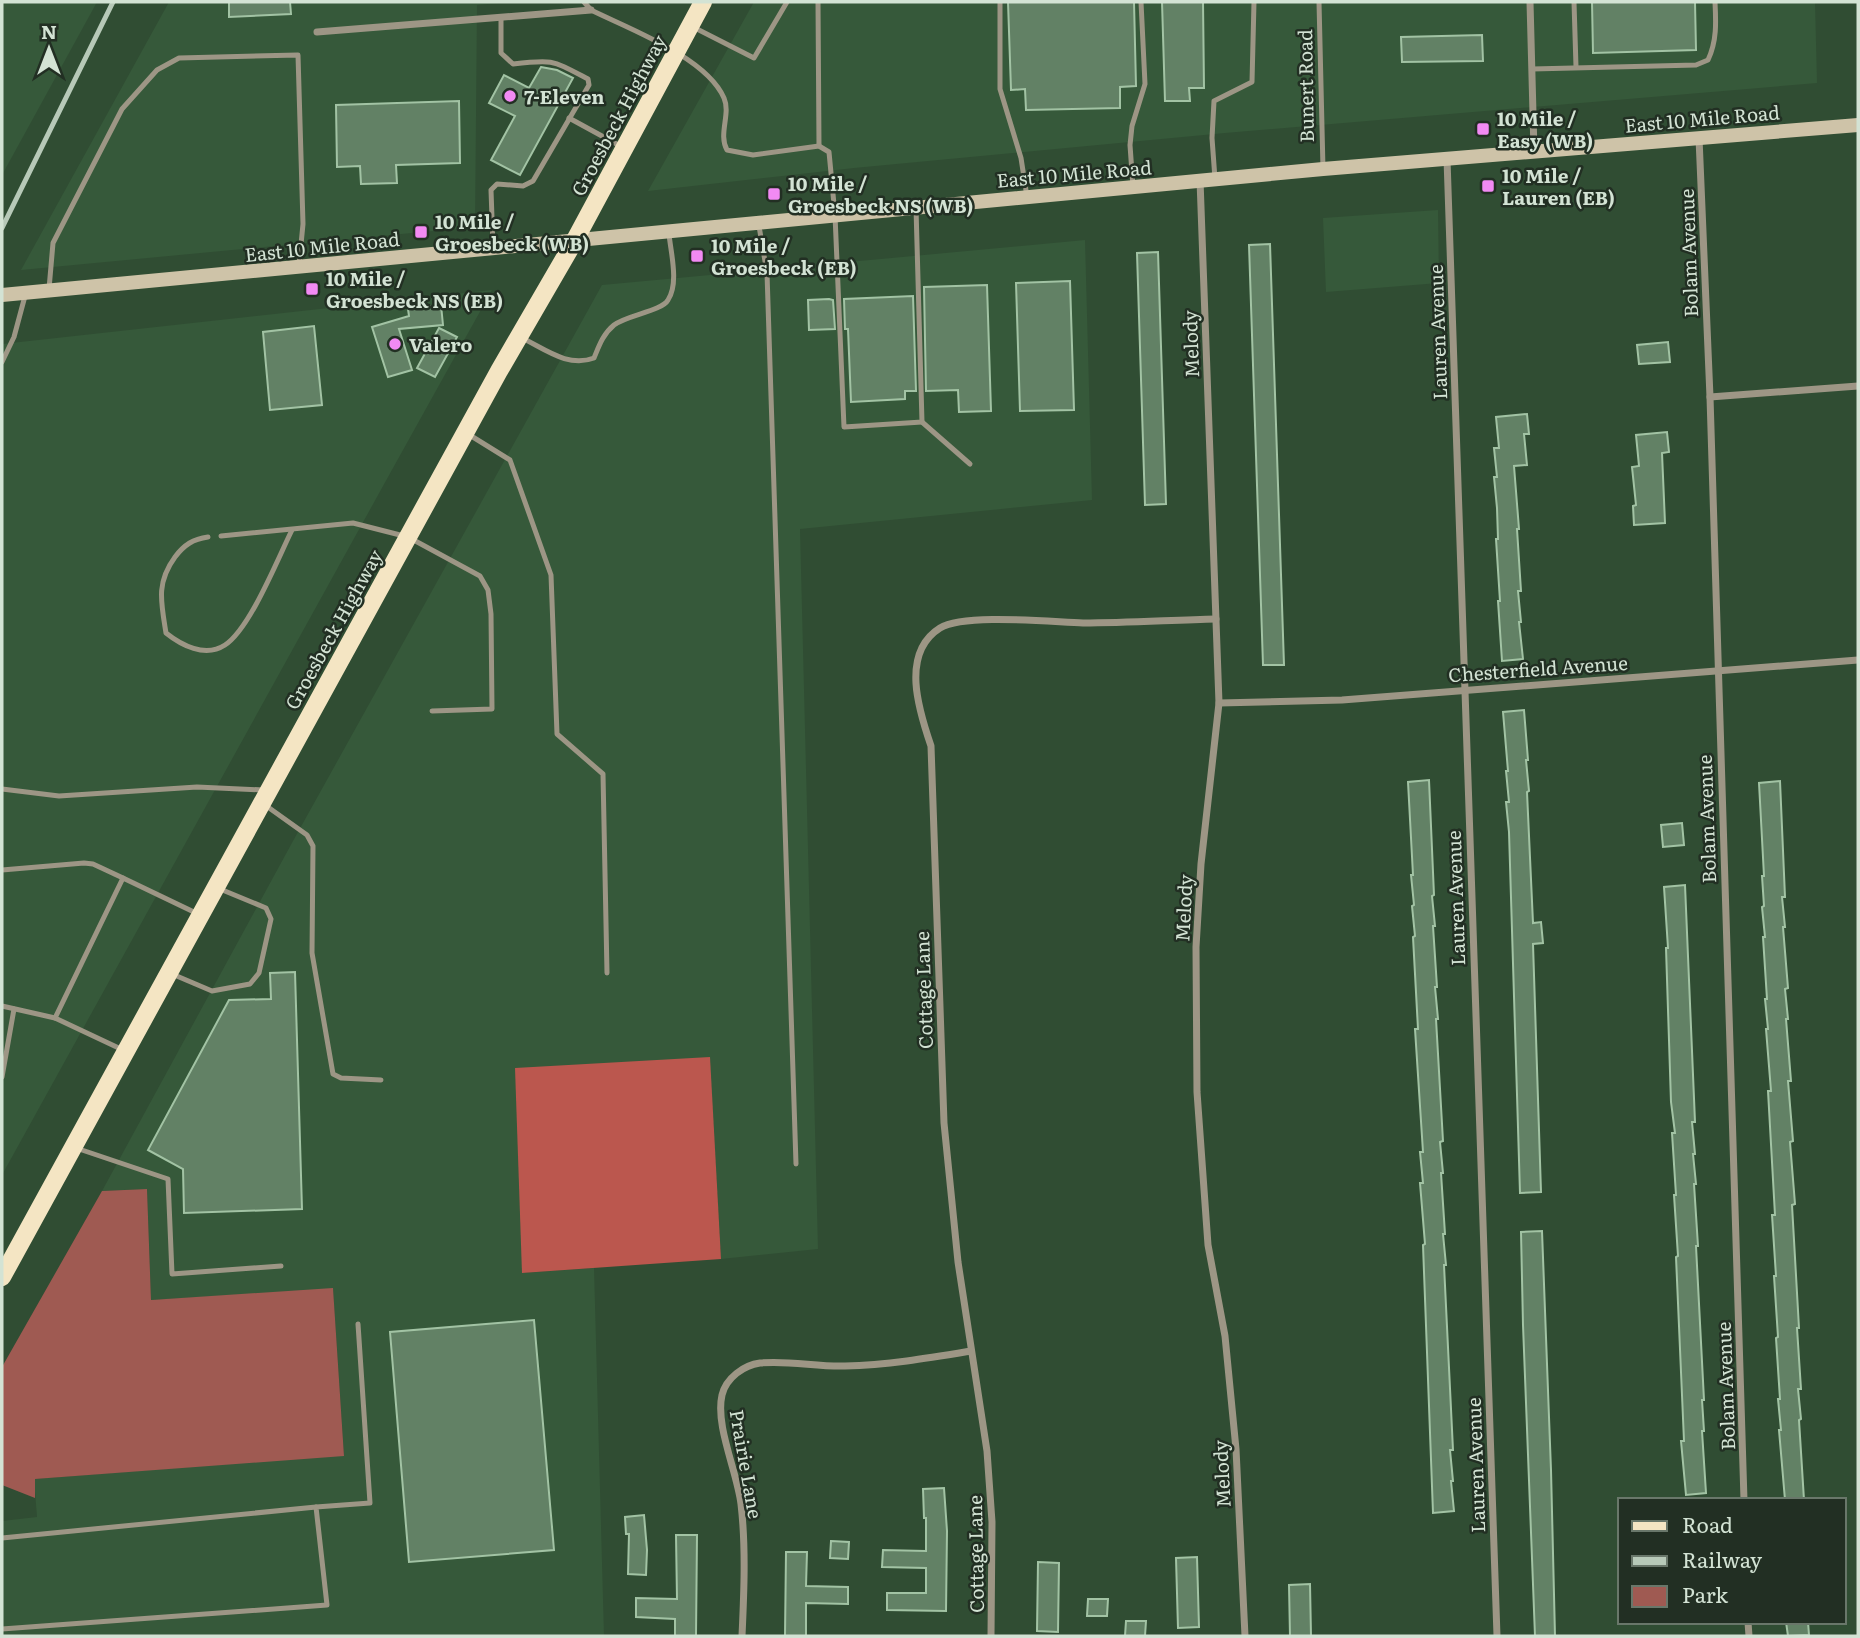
<svg xmlns="http://www.w3.org/2000/svg" width="1860" height="1638" font-family="Literata,serif">
  <style>
    .built { fill: #36593a }
    .green { fill: #9f5a52 }
    .forest { fill: #bb574e }
    .building { fill: #628165; stroke: #a2c3a4; stroke-width: 2 }
    .lines { fill: none; stroke-linecap: round; stroke-linejoin: round }
    .service { stroke: #9d9685; stroke-width: 5 }
    .minor { stroke: #9d9685; stroke-width: 7 }
    .secondary { stroke: #cec3a8; stroke-width: 14 }
    .primary { stroke: #f4e5c3; stroke-width: 18 }
    .rail { stroke: #b7c9b8; stroke-width: 5 }
    .poi-dot { fill: #f28af3; stroke: #222f23; stroke-width: 2.5 }
    .labels { text-anchor: middle; dominant-baseline: central; stroke-width: 5; stroke-linejoin: round; paint-order: stroke }
    .street-label { font-size: 19px; fill: #d3e3d4; stroke: #222f23 }
    .poi-label { font-size: 19px; font-weight: bold; fill: #d3e3d4; stroke: #222f23; text-anchor: start }
  </style>
  <rect width="100%" height="100%" fill="#304d33"/>
  <g class="built">
    <polygon points="2,2 97,2 2,175"/>
    <polygon points="169,2 510,2 477,5 475,227 21,270"/>
    <polygon points="754,2 1815,2 1817,83 1225,133 854,168 648,191"/>
    <polygon points="1438,210 1439,283 1326,292 1323,218"/>
    <polygon points="1085,240 1092,500 800,529 818,1249 721,1259 709,1057 522,1273 594,1268 604,1636 2,1636 2,1521 37,1517 34,1479 344,1455 333,1289 151,1300 147,1189 102,1191 293,841 602,285"/>
    <polygon points="492,290 393,468 2,1175 2,344"/>
  </g>
  <polygon class="green" points="147,1189 151,1300 333,1288 344,1456 35,1479 35,1498 2,1485 2,1367 102,1191"/>
  <polygon class="forest" points="710,1057 721,1259 522,1273 515,1068"/>
  <g class="building">
    <polygon points="229,2 290,2 291,14 229,17"/>
    <polygon points="1008,2 1134,2 1136,86 1120,87 1120,108 1026,110 1025,89 1011,90"/>
    <polygon points="1162,2 1203,2 1204,88 1189,88 1190,101 1165,101"/>
    <polygon points="1592,2 1695,2 1696,50 1593,53"/>
    <polygon points="1482,35 1483,61 1402,62 1401,37"/>
    <polygon points="541,67 557,70 573,78 520,175 491,160 515,116 489,103 504,75 529,88"/>
    <polygon points="459,101 460,163 396,165 397,183 361,184 360,166 337,167 336,105"/>
    <polygon points="1270,244 1284,665 1263,665 1249,245"/>
    <polygon points="1158,252 1166,504 1145,505 1137,253"/>
    <polygon points="1070,281 1074,410 1020,411 1016,283"/>
    <polygon points="987,285 991,411 959,412 958,390 926,391 924,287"/>
    <polygon points="913,296 916,391 905,391 905,399 851,402 848,329 845,329 844,299"/>
    <polygon points="829,299 833,300 835,329 809,330 808,300"/>
    <polygon points="441,305 443,325 399,329 412,370 388,377 372,327 409,316 408,309"/>
    <polygon points="314,326 322,405 270,410 263,332"/>
    <polygon points="439,328 457,337 435,377 417,368"/>
    <polygon points="1668,342 1670,362 1639,364 1637,345"/>
    <polygon points="1527,414 1529,434 1524,434 1527,465 1514,466 1519,529 1517,529 1521,591 1518,591 1521,622 1519,622 1523,659 1502,661 1498,601 1500,601 1496,539 1498,539 1497,508 1494,477 1497,477 1494,448 1499,448 1496,417"/>
    <polygon points="1667,432 1669,452 1662,453 1665,523 1634,525 1633,506 1636,505 1632,467 1639,466 1636,435"/>
    <polygon points="1524,710 1528,760 1526,760 1529,791 1527,792 1533,923 1541,922 1543,943 1533,944 1541,1192 1520,1193 1509,832 1506,802 1509,802 1506,771 1508,771 1503,712"/>
    <polygon points="1429,780 1434,895 1432,896 1435,926 1433,926 1437,987 1435,987 1438,1019 1436,1019 1443,1141 1440,1142 1443,1173 1441,1173 1445,1234 1443,1234 1446,1265 1444,1265 1453,1450 1450,1450 1453,1481 1451,1481 1454,1511 1433,1513 1423,1245 1425,1244 1420,1183 1423,1183 1420,1152 1423,1152 1415,1029 1418,1029 1413,937 1415,936 1412,906 1414,905 1411,875 1413,875 1408,782"/>
    <polygon points="1780,781 1785,897 1782,897 1785,927 1783,927 1788,988 1785,989 1788,1019 1786,1019 1791,1081 1788,1081 1793,1141 1790,1142 1795,1204 1792,1205 1799,1328 1797,1328 1801,1389 1798,1389 1801,1419 1799,1420 1804,1500 1785,1500 1779,1430 1781,1430 1778,1399 1780,1399 1776,1338 1778,1337 1774,1276 1776,1276 1772,1215 1775,1215 1768,1091 1771,1091 1766,1029 1768,1029 1765,999 1767,999 1763,937 1765,937 1762,907 1764,906 1762,876 1764,876 1759,783"/>
    <polygon points="1682,823 1684,845 1663,847 1661,825"/>
    <polygon points="1685,885 1695,1122 1692,1122 1695,1154 1693,1154 1696,1184 1694,1184 1698,1246 1696,1246 1704,1400 1702,1400 1704,1431 1702,1431 1706,1493 1686,1495 1681,1441 1684,1441 1676,1257 1678,1256 1674,1195 1676,1195 1672,1133 1675,1133 1671,1102 1666,948 1668,948 1664,887"/>
    <polygon points="295,972 302,1209 184,1213 183,1169 148,1150 229,1000 271,999 270,973"/>
    <polygon points="1542,1231 1551,1470 1555,1636 1535,1636 1523,1325 1521,1232"/>
    <polygon points="534,1320 554,1550 409,1562 390,1332"/>
    <polygon points="944,1488 947,1531 946,1611 887,1610 887,1593 926,1593 926,1568 882,1567 883,1550 926,1551 926,1518 924,1518 923,1489"/>
    <polygon points="644,1515 647,1550 646,1575 628,1574 629,1534 626,1534 625,1517"/>
    <polygon points="676,1535 697,1535 696,1636 675,1636 675,1619 636,1617 636,1598 677,1599"/>
    <polygon points="831,1541 849,1542 848,1559 830,1558"/>
    <polygon points="786,1552 807,1552 806,1586 848,1587 848,1604 806,1603 806,1636 785,1636"/>
    <polygon points="1197,1557 1199,1627 1178,1628 1176,1558"/>
    <polygon points="1038,1562 1059,1563 1058,1632 1037,1631"/>
    <polygon points="1310,1584 1311,1636 1290,1636 1289,1585"/>
    <polygon points="1088,1599 1108,1599 1107,1616 1087,1616"/>
    <polygon points="1126,1621 1146,1621 1145,1636 1125,1636"/>
    <polygon points="1786,1622 1808,1622 1809,1635 1788,1636"/>
  </g>
  <g class="lines">
    <g class="service">
      <path d="M 584,2 L 591,10 C 629,29 706,57 724,98 C 731,114 718,134 727,150 L 753,155 L 819,146 L 829,152 L 835,215 L 844,427 L 922,422 L 916,208"/>
      <polyline points="818,2 819,146"/>
      <polyline points="1000,2 1000,89 1021,158 1027,197"/>
      <polyline points="1319,2 1323,169"/>
      <polyline points="1574,2 1576,67"/>
      <polyline points="693,27 754,58 787,2"/>
      <path d="M 1532,69 L 1696,65 L 1708,60 C 1717,41 1716,22 1715,2"/>
      <polyline points="569,118 622,147"/>
      <polyline points="1215,179 1212,138 1214,101 1252,82 1254,2"/>
      <polyline points="1133,187 1130,145 1132,126 1145,84 1141,2"/>
      <polyline points="759,226 767,273 796,1164"/>
      <path d="M 493,246 L 491,190 L 497,184 L 523,186 L 533,181 L 589,85 L 588,79 C 552,60 553,59 513,64 L 501,53 L 501,18"/>
      <polyline points="49,289 53,243 122,109 157,70 179,58 298,55 303,224 299,265"/>
      <path d="M 522,338 C 545,349 568,368 594,358 C 599,346 603,334 614,325 C 627,315 662,311 668,300 C 679,283 671,254 669,234"/>
      <polyline points="2,362 14,337 25,296"/>
      <polyline points="922,422 970,464"/>
      <polyline points="468,434 510,460 551,575 557,734 603,774 607,973"/>
      <polyline points="221,536 353,523 408,537 480,576 488,590 491,614 492,709 432,711"/>
      <path d="M 208,537 C 193,539 184,545 175,557 C 156,583 161,602 166,633 C 181,645 205,658 225,645 C 250,629 278,558 292,530"/>
      <polyline points="2,789 59,796 197,787 264,790"/>
      <polyline points="265,805 307,835 313,846 312,953 333,1074 341,1078 381,1080"/>
      <polyline points="2,870 84,863 93,864 123,878"/>
      <polyline points="172,974 212,991 250,984 259,973 271,919 266,908 220,889"/>
      <polyline points="2,1006 55,1018"/>
      <polyline points="123,1050 55,1018 123,878 196,913"/>
      <polyline points="2,1077 14,1009"/>
      <polyline points="76,1148 168,1179 172,1274 281,1266"/>
      <polyline points="2,1538 316,1507"/>
      <polyline points="2,1629 327,1605 316,1507 370,1503 358,1324"/>
    </g>
    <g class="minor">
      <polyline points="1530,2 1534,151"/>
      <polyline points="317,32 591,10"/>
      <polyline points="1699,138 1710,397 1744,1500"/>
      <polyline points="1447,159 1497,1636"/>
      <polyline points="1200,180 1219,703 1201,864 1196,947 1197,1092 1208,1245 1225,1336 1236,1449 1245,1636"/>
      <polyline points="1710,397 1858,386"/>
      <polyline points="1219,703 1342,700 1858,660"/>
      <polyline points="1748,1622 1749,1636"/>
      <path d="M 742,1636 C 744,1593 746,1547 741,1504 C 737,1471 715,1426 722,1395 C 726,1378 744,1365 760,1363 C 788,1360 817,1367 845,1366 C 888,1365 929,1358 971,1351"/>
      <path d="M 991,1636 L 992,1522 L 987,1451 L 958,1262 L 944,1123 L 931,746 C 919,711 900,653 940,628 C 964,613 1051,622 1083,623 C 1127,623 1172,620 1216,619"/>
    </g>
    <polyline class="secondary" points="2,295 1323,169 1858,125"/>
    <polyline class="primary" points="2,1277 499,371 575,240 703,2"/>
    <polyline class="rail" points="2,228 113,2"/>
  </g>
  <g class="poi-dot">
    <circle cx="510" cy="96" r="7"/>
    <rect x="1476" y="122" width="14" height="14" rx="3.5"/>
    <rect x="1481" y="179" width="14" height="14" rx="3.5"/>
    <rect x="767" y="187" width="14" height="14" rx="3.5"/>
    <rect x="414" y="225" width="14" height="14" rx="3.5"/>
    <rect x="690" y="249" width="14" height="14" rx="3.5"/>
    <rect x="305" y="282" width="14" height="14" rx="3.5"/>
    <circle cx="395" cy="344" r="7"/>
  </g>
  <g class="labels">
    <g class="street-label">
      <text transform="translate(1305 86) rotate(-91)">Bunert Road</text>
      <text transform="translate(618 115) rotate(-62)">Groesbeck Highway</text>
      <text transform="translate(1702 118) rotate(-5)">East 10 Mile Road</text>
      <text transform="translate(1074 173) rotate(-5)">East 10 Mile Road</text>
      <text transform="translate(322 246) rotate(-6)">East 10 Mile Road</text>
      <text transform="translate(1688 253) rotate(-92)">Bolam Avenue</text>
      <text transform="translate(1437 332) rotate(-92)">Lauren Avenue</text>
      <text transform="translate(1190 344) rotate(-92)">Melody</text>
      <text transform="translate(333 629) rotate(-61)">Groesbeck Highway</text>
      <text transform="translate(1538 668) rotate(-4)">Chesterfield Avenue</text>
      <text transform="translate(1706 819) rotate(-92)">Bolam Avenue</text>
      <text transform="translate(1455 898) rotate(-92)">Lauren Avenue</text>
      <text transform="translate(1183 908) rotate(-87)">Melody</text>
      <text transform="translate(923 990) rotate(-92)">Cottage Lane</text>
      <text transform="translate(1725 1386) rotate(-92)">Bolam Avenue</text>
      <text transform="translate(747 1464) rotate(80)">Prairie Lane</text>
      <text transform="translate(1475 1465) rotate(-92)">Lauren Avenue</text>
      <text transform="translate(1221 1474) rotate(-93)">Melody</text>
      <text transform="translate(975 1554) rotate(-91)">Cottage Lane</text>
    </g>
    <g class="poi-label">
      <text x="524" y="96">7-Eleven</text>
      <text x="1497" y="118">10 Mile /<tspan x="1497" dy="22">Easy (WB)</tspan></text>
      <text x="1502" y="175">10 Mile /<tspan x="1502" dy="22">Lauren (EB)</tspan></text>
      <text x="788" y="183">10 Mile /<tspan x="788" dy="22">Groesbeck NS (WB)</tspan></text>
      <text x="435" y="221">10 Mile /<tspan x="435" dy="22">Groesbeck (WB)</tspan></text>
      <text x="711" y="245">10 Mile /<tspan x="711" dy="22">Groesbeck (EB)</tspan></text>
      <text x="326" y="278">10 Mile /<tspan x="326" dy="22">Groesbeck NS (EB)</tspan></text>
      <text x="409" y="344">Valero</text>
    </g>
  </g>
  <rect width="1860" height="1638" fill="none" stroke="#d3e3d4" stroke-width="7"/>
  <rect x="1618" y="1498" width="228" height="126" fill="#222f23" stroke="#69776a" stroke-width="2"/>
  <rect x="1632" y="1521" width="35" height="10" fill="#f4e5c3" stroke="#69776a" stroke-width="2"/>
  <text x="1682" y="1533" font-size="21" fill="#d3e3d4">Road</text>
  <rect x="1632" y="1556" width="35" height="10" fill="#b7c9b8" stroke="#69776a" stroke-width="2"/>
  <text x="1682" y="1568" font-size="21" fill="#d3e3d4">Railway</text>
  <rect x="1632" y="1586" width="35" height="21" fill="#9f5a52" stroke="#69776a" stroke-width="2"/>
  <text x="1682" y="1603" font-size="21" fill="#d3e3d4">Park</text>
  <g transform="translate(49 49)" stroke="#222f23" stroke-width="5" paint-order="stroke">
  <path d="M0-5L12 26L0 18L-12 26Z" fill="#d3e3d4"/>
  <text y="-10" font-size="19" font-weight="bold" text-anchor="middle" fill="#d3e3d4">N</text>
  </g>
</svg>
